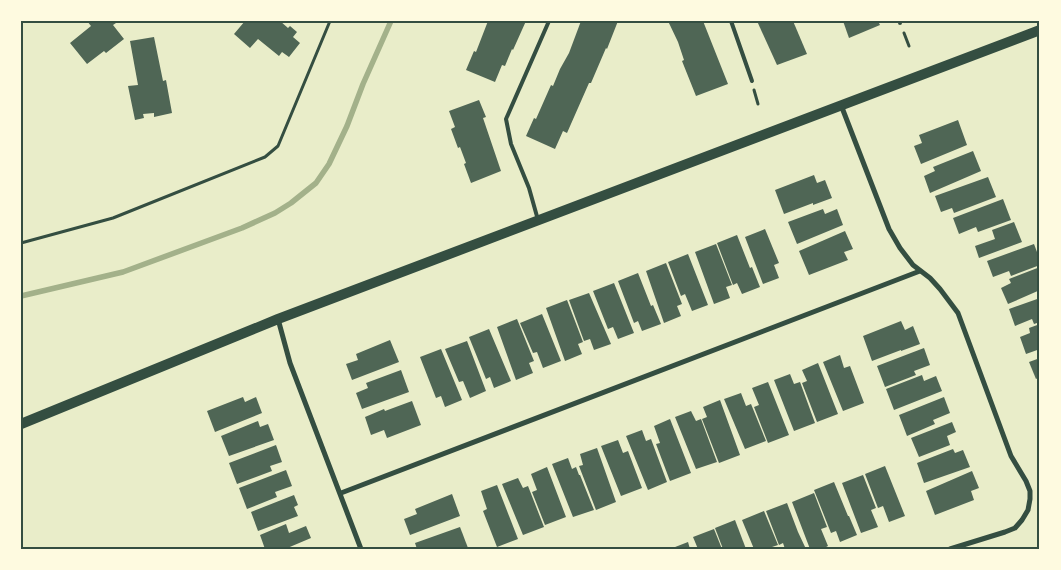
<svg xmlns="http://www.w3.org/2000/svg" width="1061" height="570" font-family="'Exo 2',sans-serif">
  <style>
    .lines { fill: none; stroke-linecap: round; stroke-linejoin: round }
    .stream { stroke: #a3b18a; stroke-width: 5.5 }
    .building { fill: #4f6655 }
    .path { stroke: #344e41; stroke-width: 3 }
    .service { stroke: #344e41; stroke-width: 4 }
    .minor { stroke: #344e41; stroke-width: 5 }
    .secondary { stroke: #344e41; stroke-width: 10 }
    .neatline { fill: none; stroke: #344e41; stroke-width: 2 }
  </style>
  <rect width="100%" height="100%" fill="#e9edc9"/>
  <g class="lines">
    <polyline class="stream" points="21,296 123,272 242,228 275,213 291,203 316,183 329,164 347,126 363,84 391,21"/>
  </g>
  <g class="building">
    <polygon points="87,21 114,21 116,23 113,25 124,39 106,53 104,51 87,64 70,43 91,26"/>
    <polygon points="245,21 280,21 288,28 290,26 297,32 293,37 300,43 289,57 282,52 279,56 258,39 250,48 234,34"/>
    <polygon points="488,21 526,21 513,50 512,49 505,66 502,65 495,82 466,70 474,51 476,52"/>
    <polygon points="581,21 618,21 607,49 606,48 591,83 589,83 567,133 563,131 555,149 526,136 534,118 536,119 551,85 553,86 560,69 569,53"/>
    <polygon points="668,21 703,21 728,84 696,96 682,61 684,60 678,42"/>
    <polygon points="757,21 793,21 807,54 777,65"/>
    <polygon points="843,21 878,21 880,25 849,38"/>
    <polygon points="154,37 163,81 166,80 172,113 154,117 154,113 143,114 144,118 135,120 128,86 138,85 130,41"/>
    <polygon points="479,100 486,117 483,118 501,171 471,183 464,164 466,163 460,147 458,148 451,129 455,127 449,111"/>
    <polygon points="958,120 967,145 921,164 914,146 922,143 919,135"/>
    <polygon points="973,151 981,171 930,193 924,176 935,171 933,167"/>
    <polygon points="814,175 817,183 825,180 832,198 813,205 813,203 784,214 775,190"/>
    <polygon points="988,177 996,197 954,213 952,208 941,212 935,196"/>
    <polygon points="1003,199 1011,220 978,232 976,227 959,234 953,218"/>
    <polygon points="823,209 825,214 837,209 843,225 797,244 788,222"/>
    <polygon points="1014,222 1022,242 979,258 975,246 995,239 992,230"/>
    <polygon points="765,229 779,263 774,265 779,278 763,284 745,237"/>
    <polygon points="845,231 853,249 844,252 848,260 809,275 799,251"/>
    <polygon points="737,235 750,268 752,267 760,287 742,294 737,283 733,285 717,243"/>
    <polygon points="716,244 732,285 726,287 730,298 714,304 695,252"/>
    <polygon points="1034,244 1040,260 1040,265 1011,276 1009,271 993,277 987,261"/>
    <polygon points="688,254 708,305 692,311 685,294 681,296 668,262"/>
    <polygon points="666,263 682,304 677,306 681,316 664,323 646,271"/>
    <polygon points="1040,267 1040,290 1008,304 1001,288 1011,283 1009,279"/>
    <polygon points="638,273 651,306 653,305 661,324 642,331 638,321 634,323 618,281"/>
    <polygon points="614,283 634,333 618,339 613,327 608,329 593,291"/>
    <polygon points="589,293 611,344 594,350 590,339 584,341 569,300"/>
    <polygon points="1040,298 1040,322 1034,324 1032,319 1015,326 1009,309"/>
    <polygon points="567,300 583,342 578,344 582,354 565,361 546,308"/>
    <polygon points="542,314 561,361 543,368 537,352 533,353 520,323"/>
    <polygon points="517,319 534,361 529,363 533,373 516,380 497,327"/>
    <polygon points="901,321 905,330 913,326 920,344 901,351 901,350 872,361 863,336"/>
    <polygon points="1040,324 1040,349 1026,354 1020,337 1030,333 1029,328"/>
    <polygon points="489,329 511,381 494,388 490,377 486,379 469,337"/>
    <polygon points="390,340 399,362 352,380 346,364 358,360 356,354"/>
    <polygon points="467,341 486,391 470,398 463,381 459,382 445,349"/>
    <polygon points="924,348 930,365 914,371 916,375 885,387 877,366"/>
    <polygon points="441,349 462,400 445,407 441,396 436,398 420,357"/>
    <polygon points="840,355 844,368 850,366 864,403 843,411 823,362"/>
    <polygon points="1040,358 1040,377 1036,379 1029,362"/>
    <polygon points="818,363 838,414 817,422 802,383 807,381 802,370"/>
    <polygon points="401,370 409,392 362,409 356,393 368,388 366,383"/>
    <polygon points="790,374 794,384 800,382 815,423 794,431 774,380"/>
    <polygon points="922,375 924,381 936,376 942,391 894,410 886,389"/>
    <polygon points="768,382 789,435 768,443 754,407 759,405 752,388"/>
    <polygon points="741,393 746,406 751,404 766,441 745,449 724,399"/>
    <polygon points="243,397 245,402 256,397 262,413 215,432 207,411"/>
    <polygon points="944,397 950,413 933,420 935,424 907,436 899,415"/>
    <polygon points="720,400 740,455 719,463 702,419 707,417 703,407"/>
    <polygon points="412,401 421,425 387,438 384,430 371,435 365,417 384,409 385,411"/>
    <polygon points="691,411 696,421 701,419 717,462 696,469 675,417"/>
    <polygon points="670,419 691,473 670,481 656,444 660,443 654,426"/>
    <polygon points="258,421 260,427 268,424 274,440 229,456 221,436"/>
    <polygon points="952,422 956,432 947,436 950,445 919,457 911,438"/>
    <polygon points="642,430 646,441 651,439 667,482 648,490 626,436"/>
    <polygon points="618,440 623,453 628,451 642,488 621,496 601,446"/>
    <polygon points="276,445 282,462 270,466 272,471 237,484 229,463"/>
    <polygon points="597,448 616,502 596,510 579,466 583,465 580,454"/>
    <polygon points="953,449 955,453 963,450 970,467 924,483 917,463"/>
    <polygon points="568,458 572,469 576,467 579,475 580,475 594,510 573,517 552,464"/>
    <polygon points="885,466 905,516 889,522 883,506 878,508 865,474"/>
    <polygon points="547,467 566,517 545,525 532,492 537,490 531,474"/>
    <polygon points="286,470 292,486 275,492 277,497 247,509 239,488"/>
    <polygon points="972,471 979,488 971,491 974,500 935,515 926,491"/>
    <polygon points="863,475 876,508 871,510 878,527 861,533 842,483"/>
    <polygon points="518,478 523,488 528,486 544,527 523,535 502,484"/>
    <polygon points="834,482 848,516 849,516 857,535 840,542 836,531 831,533 814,490"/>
    <polygon points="497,485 518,539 497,547 483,511 487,509 481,491"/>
    <polygon points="814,493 827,527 821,529 828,546 822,549 810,549 792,502"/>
    <polygon points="452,494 460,516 410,535 404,519 417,514 415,509"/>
    <polygon points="294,495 298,505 294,507 298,516 258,531 251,512"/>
    <polygon points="787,503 798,532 806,549 785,549 783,543 779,545 766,511"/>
    <polygon points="764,511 778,545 772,547 773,549 754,549 742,520"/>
    <polygon points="735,520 746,549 723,549 715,528"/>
    <polygon points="286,524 289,533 306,526 311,538 285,549 265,549 260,535"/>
    <polygon points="460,527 468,548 417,549 415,543"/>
    <polygon points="714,529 722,549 698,549 693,537"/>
    <polygon points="688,542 690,549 670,549"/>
  </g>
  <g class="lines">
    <g class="path">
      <polyline points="904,33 909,46"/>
      <polyline points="754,90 758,104"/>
      <polyline points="21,243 113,218 265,157 278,146 330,21"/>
    </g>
    <g class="service">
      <polyline points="731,21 752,81"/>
      <polyline points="900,21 900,23"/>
      <polyline points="538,220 529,188 511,144 506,119 549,21"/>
    </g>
    <g class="minor">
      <polyline points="841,105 889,229 900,248 913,265 930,278 940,289 958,313 1011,456 1026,481 1030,491 1030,499 1028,510 1022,520 1015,528 1005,532 950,549"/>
      <polyline points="278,319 290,363 361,549"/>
      <polyline points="341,493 920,271"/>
    </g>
    <polyline class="secondary" points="21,424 278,319 1040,30"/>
  </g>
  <rect width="1061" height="570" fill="none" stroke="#fefae0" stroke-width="45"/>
  <rect x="22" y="22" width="1016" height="526" class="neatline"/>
</svg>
